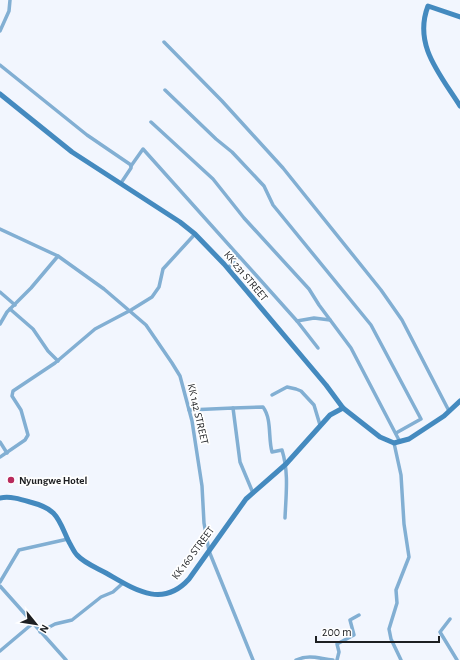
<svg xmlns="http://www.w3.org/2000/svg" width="460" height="660" font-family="'Alegreya Sans',sans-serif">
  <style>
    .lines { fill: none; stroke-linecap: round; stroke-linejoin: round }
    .street { stroke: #82afd3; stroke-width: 3.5 }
    .secondary { stroke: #448abf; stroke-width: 5 }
    .poi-dot { fill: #b82a5c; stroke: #fff; stroke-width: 1.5 }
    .labels { text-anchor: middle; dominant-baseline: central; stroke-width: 3.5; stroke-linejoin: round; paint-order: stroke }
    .street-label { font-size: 11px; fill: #1d1f22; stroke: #fff }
    .poi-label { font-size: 11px; font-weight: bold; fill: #1d1f22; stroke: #fff; text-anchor: start }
  </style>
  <rect width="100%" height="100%" fill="#f2f6fe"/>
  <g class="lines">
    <g class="street">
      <polyline points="0,31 9,11 10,0"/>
      <polyline points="164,42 222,101 283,168 381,290 402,320 449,411"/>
      <polyline points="0,65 87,135 131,165 131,168 121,183"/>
      <polyline points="165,90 216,139 232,152 264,186 273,205 371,325 421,419 396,433"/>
      <polyline points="151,122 213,179 244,218 309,289 319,305 351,348 400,442"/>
      <polyline points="131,166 143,149 297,321 314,318 330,320"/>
      <polyline points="0,229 58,256 104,289 146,325 172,363 180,376 192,421 202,486 204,523 209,551 253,660"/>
      <polyline points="228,268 238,257"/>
      <polyline points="0,292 15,305"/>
      <polyline points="10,309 33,329 48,351 58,361"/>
      <polyline points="297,321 318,348"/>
      <polyline points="0,324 7,312 31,288 58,256"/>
      <polyline points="272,395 287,387 296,389 301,391 314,405 320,425"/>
      <path d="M 233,408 L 263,407 C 272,419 268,438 272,452 L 282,450 C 289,473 286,494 285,518"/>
      <polyline points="189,410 233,408 240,462 253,493"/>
      <polyline points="0,442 7,453"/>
      <polyline points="394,443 401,475 404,524 409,557 396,590 397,603 389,629 391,639 401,660"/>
      <polyline points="0,457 25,440 28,435 21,410 12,396 13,391 55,363 95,329 131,310 152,297 159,287 163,269 195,234"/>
      <polyline points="0,582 19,550 68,539"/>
      <polyline points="0,586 66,660"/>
      <polyline points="450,619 440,632 457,660"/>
      <polyline points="40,632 55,624 72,620 101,597 113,592 123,583"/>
      <polyline points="0,651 32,624"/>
      <path d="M 296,660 C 310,654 320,659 333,660"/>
      <polyline points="337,660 339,652 337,644 354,635 350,620 359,615"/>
    </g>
    <g class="secondary">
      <path d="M 460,17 L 428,6 C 413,45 440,74 460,106"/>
      <polyline points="0,94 72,152 180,222 195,234 224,264 326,385 343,408 380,437 394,443 409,439 444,416 460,401"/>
      <path d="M 0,498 C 10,496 20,499 30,502 C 58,509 58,519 69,542 C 72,547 74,552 77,555 C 84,563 97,568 106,573 C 134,589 162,609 189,579 L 246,499 L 286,464 L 330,415 L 343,408"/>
    </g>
  </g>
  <circle class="poi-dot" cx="11" cy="480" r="4"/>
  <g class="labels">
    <g class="street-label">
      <text transform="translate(246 276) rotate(50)">KK 231 STREET</text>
      <text transform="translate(198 414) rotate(77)">KK 142 STREET</text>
      <text transform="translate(193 553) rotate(-53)">KK 160 STREET</text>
    </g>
    <g class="poi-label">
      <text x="19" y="480">Nyungwe Hotel</text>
    </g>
  </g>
  <g transform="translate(36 624) rotate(120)" stroke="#ffffff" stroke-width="3" paint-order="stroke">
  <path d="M0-3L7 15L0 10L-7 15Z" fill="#1d1f22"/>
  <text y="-6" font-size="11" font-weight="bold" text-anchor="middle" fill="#1d1f22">N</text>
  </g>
  <path d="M316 636v6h123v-6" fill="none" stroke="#1d1f22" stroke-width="2"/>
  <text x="322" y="636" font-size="12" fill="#1d1f22" stroke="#ffffff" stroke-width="3" paint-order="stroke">200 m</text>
</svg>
